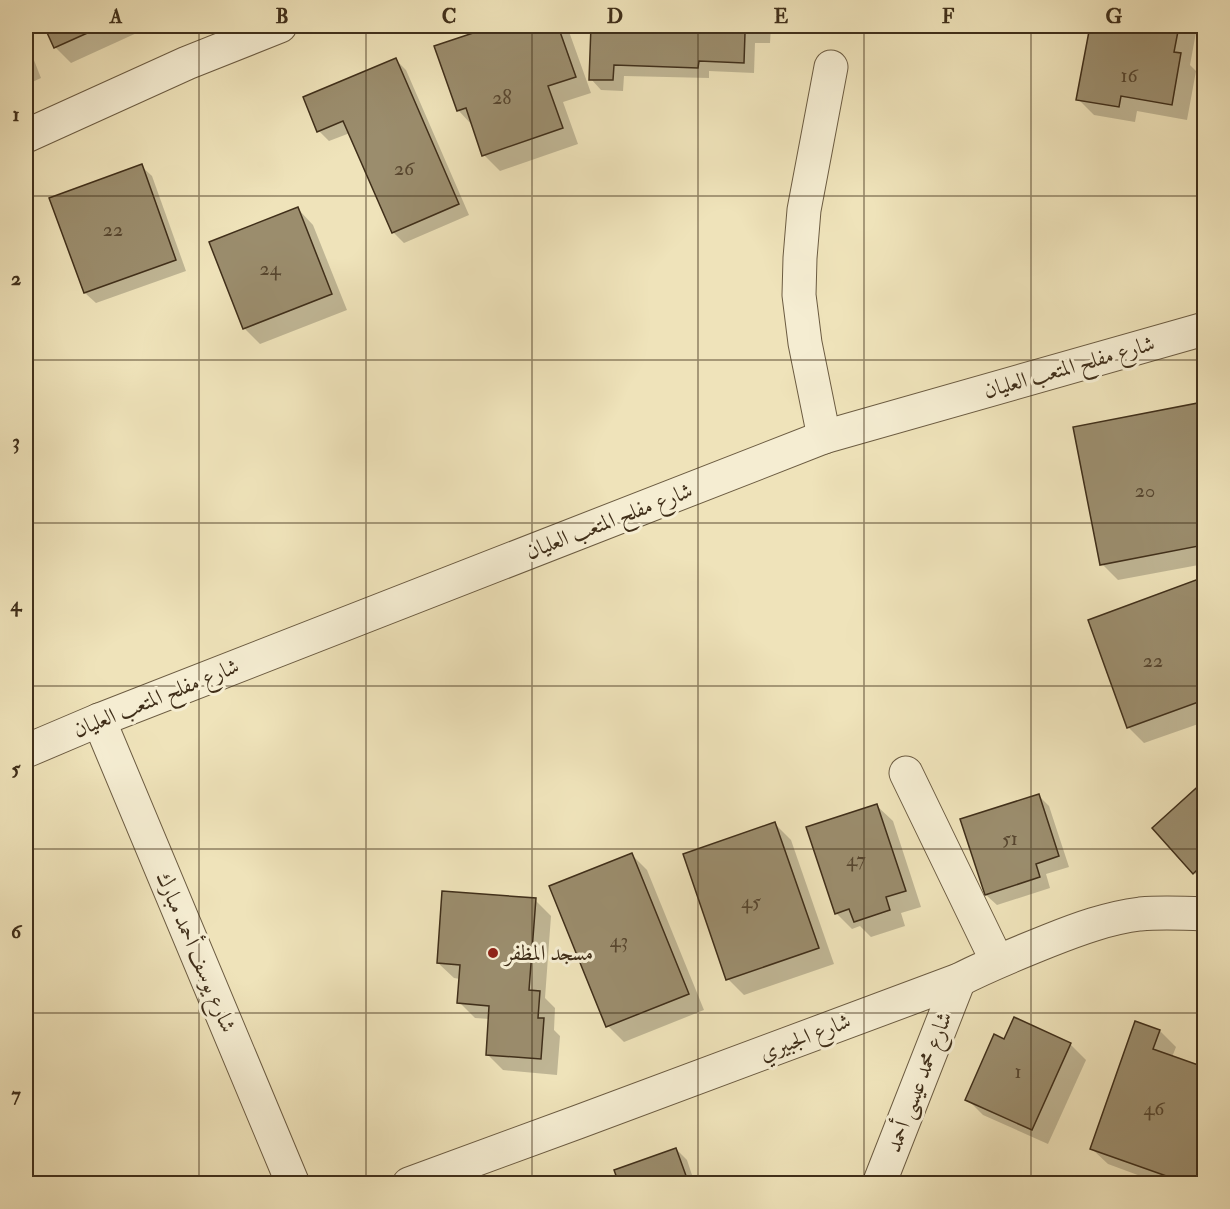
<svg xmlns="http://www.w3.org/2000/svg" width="1230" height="1209" font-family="'IM FELL Double Pica',Amiri,serif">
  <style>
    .shadow { fill: #0003 }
    .building { fill: #9b8d6d; stroke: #402f1a; stroke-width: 1.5 }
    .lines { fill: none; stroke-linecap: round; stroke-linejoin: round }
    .minor-casing { stroke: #6c5c42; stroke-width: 35 }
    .minor { stroke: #f5edd2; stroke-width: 33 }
    .grid { fill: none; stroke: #402f1a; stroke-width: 1.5; stroke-opacity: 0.55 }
    .poi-dot { fill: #8f2418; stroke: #f5edd2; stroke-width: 2 }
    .labels { text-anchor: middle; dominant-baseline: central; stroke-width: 6; stroke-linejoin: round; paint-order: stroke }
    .number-label { font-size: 20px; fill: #57462f }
    .street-label { font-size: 22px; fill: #402f1a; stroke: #f5edd2 }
    .poi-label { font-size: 22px; fill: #402f1a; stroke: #f5edd2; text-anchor: start }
    .neatline { fill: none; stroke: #402f1a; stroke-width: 2 }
    .grid-label { font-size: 20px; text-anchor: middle; font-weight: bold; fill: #402f1a }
  </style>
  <rect width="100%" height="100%" fill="#efe3ba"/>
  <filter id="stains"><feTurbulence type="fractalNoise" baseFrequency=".00333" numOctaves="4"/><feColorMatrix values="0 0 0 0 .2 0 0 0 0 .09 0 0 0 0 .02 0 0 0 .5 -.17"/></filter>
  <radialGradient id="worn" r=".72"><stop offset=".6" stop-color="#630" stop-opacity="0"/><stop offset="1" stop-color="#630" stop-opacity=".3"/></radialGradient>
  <g class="shadow">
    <polygon points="45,26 152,26 71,63 55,47"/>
    <polygon points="499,26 567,26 591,93 563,102 578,144 500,171 484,155 473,126 458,110 436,47"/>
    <polygon points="592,26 771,26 770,43 755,43 754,73 709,71 709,78 624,76 623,91 601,90 591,79"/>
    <polygon points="1092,26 1196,26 1197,27 1190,65 1196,71 1187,120 1137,111 1135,122 1094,115 1078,99"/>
    <polygon points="26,40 41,78 26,85"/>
    <polygon points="395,59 406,70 469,215 404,243 393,232 350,133 329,141 319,131"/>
    <polygon points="141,166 152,176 186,271 96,303 85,293"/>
    <polygon points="298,209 313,225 347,310 260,344 244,328"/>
    <polygon points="1198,405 1204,412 1204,564 1118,580 1102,564"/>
    <polygon points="1204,579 1204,722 1144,743 1128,727 1090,621"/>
    <polygon points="1204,783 1204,883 1154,829"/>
    <polygon points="1039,796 1049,806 1069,867 1046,874 1050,888 997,905 986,895 962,820"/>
    <polygon points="877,806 893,821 921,907 901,913 905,926 871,937 860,926 852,929 836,913"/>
    <polygon points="775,824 791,840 834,964 744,995 728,979"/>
    <polygon points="631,854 647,870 704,1010 624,1042 608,1026"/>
    <polygon points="535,900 551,916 545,998 555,1008 554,1030 560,1036 557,1075 503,1070 487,1054 490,1019 475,1018 459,1002 460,979 454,978 438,963"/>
    <polygon points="1136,1023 1160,1031 1176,1047 1172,1057 1204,1069 1204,1184 1162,1184 1108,1164 1092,1149"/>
    <polygon points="1005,1041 1070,1044 1086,1060 1048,1144 983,1115 967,1099"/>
    <polygon points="676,1149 687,1160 695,1184 620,1184"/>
  </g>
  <g class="building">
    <polygon points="44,26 103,26 54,48"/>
    <polygon points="494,26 558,26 576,77 548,86 563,128 482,156 466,108 457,111 434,46"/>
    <polygon points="591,26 760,26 760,33 745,33 744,63 699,61 698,68 614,65 613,80 589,80"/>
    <polygon points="1090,26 1179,26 1174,52 1181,53 1172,105 1121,96 1119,107 1076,100"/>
    <polygon points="396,58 459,204 392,233 343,121 317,132 303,97"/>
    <polygon points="142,164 176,260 84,293 49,198"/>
    <polygon points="298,207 332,294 243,329 209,242"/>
    <polygon points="1198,403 1204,435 1204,545 1100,565 1073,427"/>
    <polygon points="1204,577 1204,700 1127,728 1088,620"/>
    <polygon points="1204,781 1204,863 1193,874 1152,828"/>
    <polygon points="1039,794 1059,856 1036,864 1040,877 985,895 960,819"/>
    <polygon points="877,804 906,891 886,897 890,910 854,922 849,909 835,914 806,827"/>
    <polygon points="775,822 819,948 726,980 683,854"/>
    <polygon points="632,853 689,994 606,1027 549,886"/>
    <polygon points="442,891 536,898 529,990 540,991 538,1018 544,1018 541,1059 486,1055 489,1006 457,1003 460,965 437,963"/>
    <polygon points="1014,1017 1071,1043 1032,1130 965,1100 994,1034 1004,1039"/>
    <polygon points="1135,1021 1160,1030 1153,1049 1204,1067 1204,1184 1189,1184 1090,1149"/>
    <polygon points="676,1148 689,1184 619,1184 614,1170"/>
  </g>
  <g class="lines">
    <defs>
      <g id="minor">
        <polyline points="26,136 187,63 280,26"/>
        <polyline points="824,437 805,343 799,295 800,258 804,210 831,67"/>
        <polyline points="99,720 293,1184"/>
        <polyline points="26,751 99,720 824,437 1204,329"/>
        <polyline points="906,773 997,961"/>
        <path d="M 409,1184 L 578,1122 L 959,980 C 988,965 1018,953 1048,941 C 1078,929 1108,918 1140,914 C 1162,912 1183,913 1204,914"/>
        <polyline points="879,1184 959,980"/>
      </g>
    </defs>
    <use href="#minor" class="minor-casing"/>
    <use href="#minor" class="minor"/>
  </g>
  <path class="grid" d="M 199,26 L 199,1184M 366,26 L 366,1184M 532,26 L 532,1184M 698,26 L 698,1184M 864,26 L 864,1184M 1031,26 L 1031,1184M 26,196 L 1204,196M 26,360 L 1204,360M 26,523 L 1204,523M 26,686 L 1204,686M 26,849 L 1204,849M 26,1013 L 1204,1013"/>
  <circle class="poi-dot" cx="493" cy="953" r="6"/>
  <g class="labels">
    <g class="number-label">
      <text x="1129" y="75">16</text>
      <text x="502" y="97">28</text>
      <text x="404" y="168">26</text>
      <text x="113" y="229">22</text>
      <text x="270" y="268">24</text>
      <text x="1145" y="490">20</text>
      <text x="1153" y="660">22</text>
      <text x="1010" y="838">51</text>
      <text x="856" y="859">47</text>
      <text x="751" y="901">45</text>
      <text x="619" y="940">43</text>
      <text x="1018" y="1071">1</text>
      <text x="1154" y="1108">46</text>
    </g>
    <g class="street-label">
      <text transform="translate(1069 367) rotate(-16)">شارع مفلح المتعب العليان</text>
      <text transform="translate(609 521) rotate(-21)">شارع مفلح المتعب العليان</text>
      <text transform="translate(156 698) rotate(-22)">شارع مفلح المتعب العليان</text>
      <text transform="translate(196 952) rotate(67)">شارع يوسف أحمد مبارك</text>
      <text transform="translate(805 1037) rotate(-21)">شارع الجبيري</text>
      <text transform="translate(919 1082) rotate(-69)">شارع محمد عيسى أحمد</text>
    </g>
    <g class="poi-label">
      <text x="505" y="953">مسجد المظفر</text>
    </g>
  </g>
  <rect width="1230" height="1209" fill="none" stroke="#efe3ba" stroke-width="66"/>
  <rect x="33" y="33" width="1164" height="1143" class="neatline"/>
  <g class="grid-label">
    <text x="116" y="23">A</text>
    <text x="282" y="23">B</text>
    <text x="449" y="23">C</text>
    <text x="615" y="23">D</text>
    <text x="781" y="23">E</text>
    <text x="948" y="23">F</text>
    <text x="1114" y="23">G</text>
    <text x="16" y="121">1</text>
    <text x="16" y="285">2</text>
    <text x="16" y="448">3</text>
    <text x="16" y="611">4</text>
    <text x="16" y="775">5</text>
    <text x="16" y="938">6</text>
    <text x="16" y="1101">7</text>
  </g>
  <rect width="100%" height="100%" filter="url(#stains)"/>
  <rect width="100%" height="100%" fill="url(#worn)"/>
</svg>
